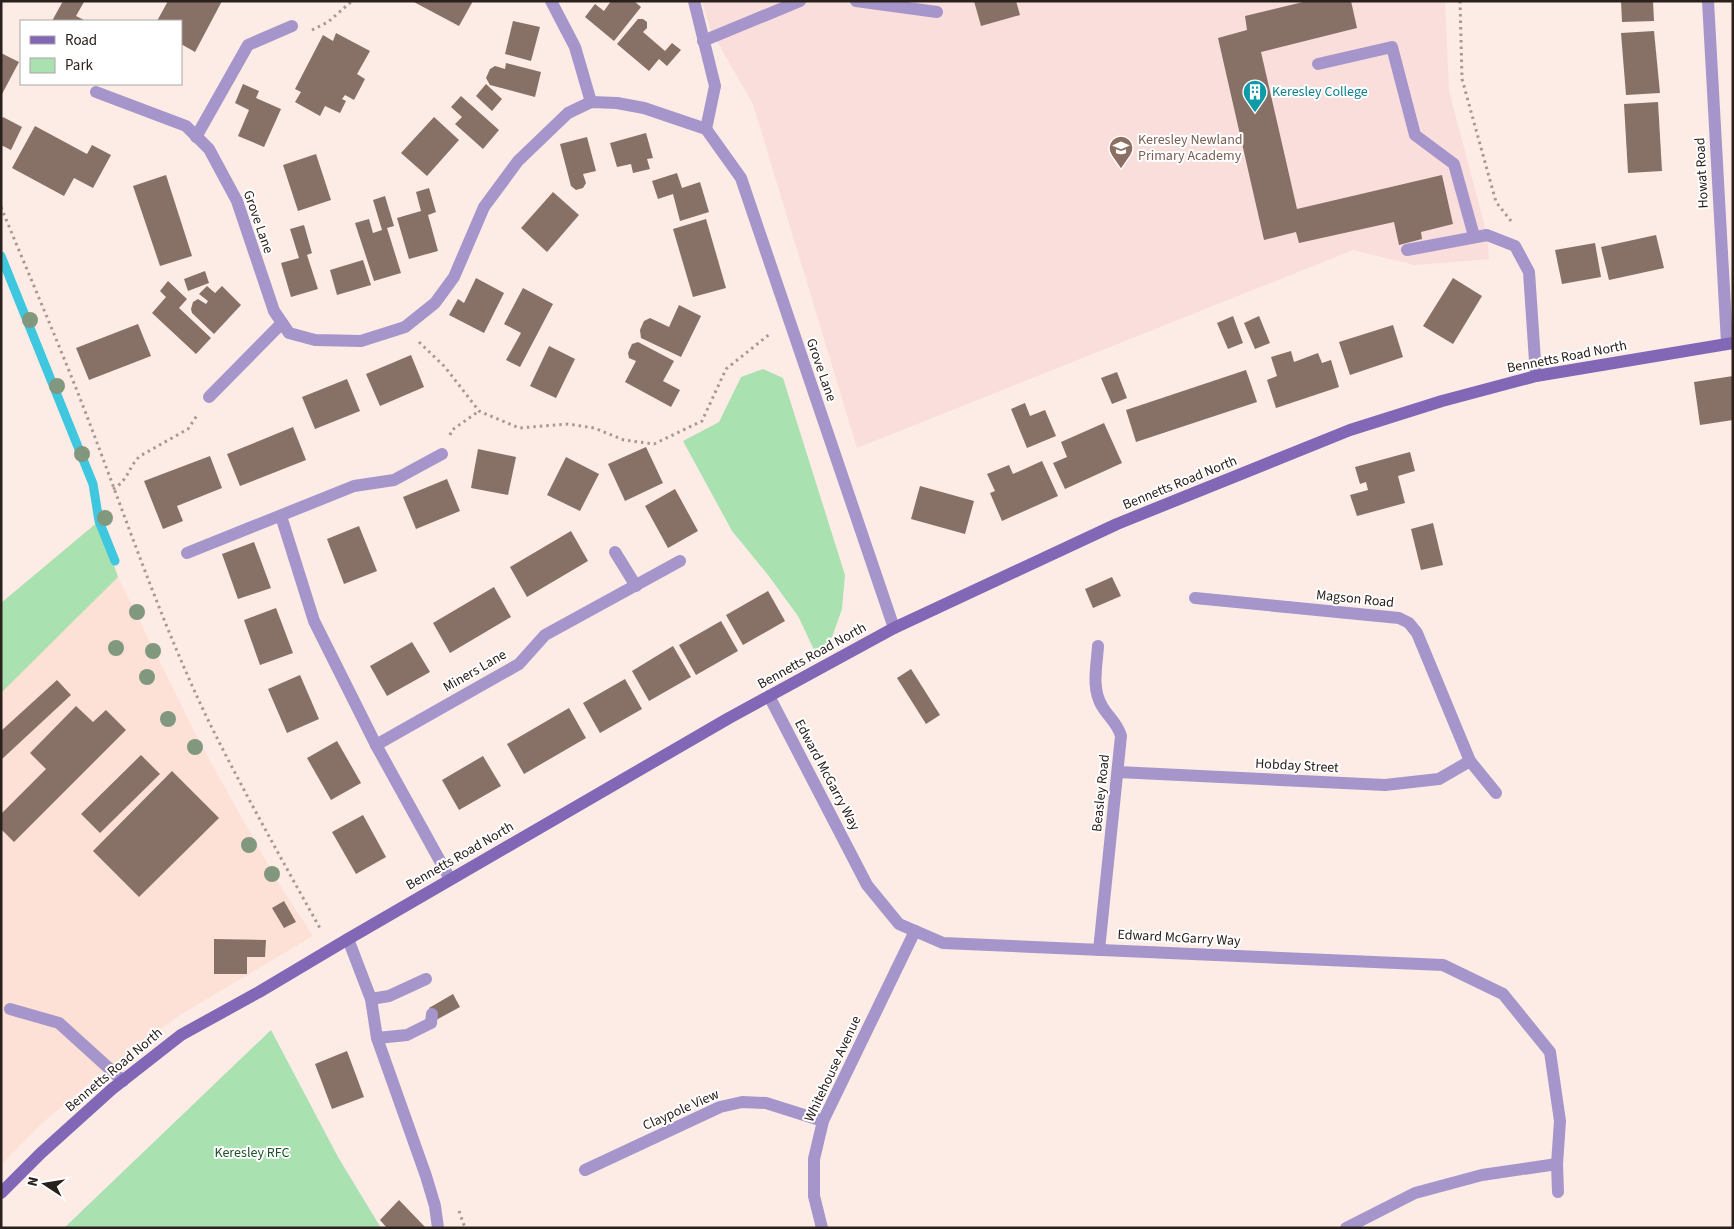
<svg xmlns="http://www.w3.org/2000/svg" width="1734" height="1229" font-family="'Source Sans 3',sans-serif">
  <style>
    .built { fill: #fde1d6 }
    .education { fill: #f9dedc }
    .green { fill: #aae1b1 }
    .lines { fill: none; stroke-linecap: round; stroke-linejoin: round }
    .stream { stroke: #3fc7df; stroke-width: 9 }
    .building { fill: #877066 }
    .path { stroke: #a69993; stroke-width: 3; stroke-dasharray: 2.5 4; stroke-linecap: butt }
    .lane { stroke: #a595cb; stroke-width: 12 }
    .street { stroke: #a595cb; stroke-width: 12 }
    .secondary { stroke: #8267b6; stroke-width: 12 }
    .tree { fill: #81977e }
    .labels { text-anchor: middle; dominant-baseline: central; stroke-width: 4; stroke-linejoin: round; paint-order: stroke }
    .culture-label { font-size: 14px; fill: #0d838f; stroke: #fff; text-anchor: start }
    .education-label { font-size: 14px; fill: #785e54; stroke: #fff; text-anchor: start }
    .street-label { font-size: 14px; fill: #2a211d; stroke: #fff }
    .park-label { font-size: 14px; fill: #1d5229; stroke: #fff }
  </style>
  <rect width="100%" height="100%" fill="#fcece5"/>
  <polygon class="built" points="99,521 118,577 199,741 276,879 313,936 180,1015 105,1070 40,1125 1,1165 1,603"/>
  <polygon class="education" points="702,1 1445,1 1449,91 1487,235 1489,259 1415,265 1353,250 857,448 753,104 710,29"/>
  <g class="green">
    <polygon points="763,369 783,378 845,575 842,609 832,637 816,654 798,616 768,575 732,531 683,441 719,422 741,377"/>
    <polygon points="99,521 118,577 1,693 1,603"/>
    <polygon points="271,1030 338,1157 381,1228 64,1228"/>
  </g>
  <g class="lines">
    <polyline class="stream" points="1,256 93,484 99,521 115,561"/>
  </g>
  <g class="building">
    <polygon points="63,1 84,2 76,16 86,21 52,21"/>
    <polygon points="168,1 222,1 195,52 181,44 181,21 157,21"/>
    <polygon points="412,1 473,1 459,26"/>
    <polygon points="611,1 634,1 641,7 614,41 585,17 595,4 604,11"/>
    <polygon points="974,1 1016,1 1020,15 981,26"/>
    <polygon points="1307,1 1351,1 1357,28 1261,52 1297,209 1442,175 1453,224 1421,232 1422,239 1399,245 1394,222 1299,243 1296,232 1264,240 1218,38 1247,30 1245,16"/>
    <polygon points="1621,1 1653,1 1654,21 1622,22"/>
    <polygon points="638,19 643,19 647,22 647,28 643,32 665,51 672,43 681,50 667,66 659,59 649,71 617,44"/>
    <polygon points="513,21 540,27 531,61 505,54"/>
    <polygon points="1654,31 1660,93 1626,95 1621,33"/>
    <polygon points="336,33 370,51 357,74 365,79 354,100 345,95 342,99 346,101 340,113 325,106 320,116 295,102 301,92 295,89 323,35 333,41"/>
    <polygon points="1,53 19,62 1,96"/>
    <polygon points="506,63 541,72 535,97 490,85 486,78 490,69 495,66 505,69"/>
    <polygon points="243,84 259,91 256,98 281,109 264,147 238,136 249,110 235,103"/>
    <polygon points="486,84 502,99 492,111 476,96"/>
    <polygon points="461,96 499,130 483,149 455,124 462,117 451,107"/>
    <polygon points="1658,102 1662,171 1628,173 1624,104"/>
    <polygon points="3,117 22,127 11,150 1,145 1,120"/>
    <polygon points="434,117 459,140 427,176 401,153"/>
    <polygon points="35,126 87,154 92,145 111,155 93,188 74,178 64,196 12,168"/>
    <polygon points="646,133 653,158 647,159 650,169 633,173 631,164 617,167 610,143"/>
    <polygon points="587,137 596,171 583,174 586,183 583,188 576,190 571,186 560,144"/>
    <polygon points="316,154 331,200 298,211 283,165"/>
    <polygon points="677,173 682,188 700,182 709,212 680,221 673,194 658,199 652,181"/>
    <polygon points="166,175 192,256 160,266 133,186"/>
    <polygon points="429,188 436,212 428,215 438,251 409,259 397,218 421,211 416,192"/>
    <polygon points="553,192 579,215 547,252 521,228"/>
    <polygon points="385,196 394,226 387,228 401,273 374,281 355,223 369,219 373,233 382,230 373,200"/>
    <polygon points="706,219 726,288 693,297 673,229"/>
    <polygon points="304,225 312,253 307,255 318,289 291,297 281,263 299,258 290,229"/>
    <polygon points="1656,235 1664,268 1609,280 1601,247"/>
    <polygon points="1595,243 1601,277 1562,284 1555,250"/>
    <polygon points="363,260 371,285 337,295 330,270"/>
    <polygon points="205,271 209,283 188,291 184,279"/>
    <polygon points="476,278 504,293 484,333 449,315 458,299 464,303"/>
    <polygon points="1453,278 1482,296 1453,344 1423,326"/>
    <polygon points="168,281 187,299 179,308 211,338 196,354 152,313 166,297 160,291"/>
    <polygon points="207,286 215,293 222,286 241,305 214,334 192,313 191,309 193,302 198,299 206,304 208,301 199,294"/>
    <polygon points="523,288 553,304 520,367 506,360 521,333 504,324"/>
    <polygon points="679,305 701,316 681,357 641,338 640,330 644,321 650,318 669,327"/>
    <polygon points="1233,316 1243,343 1228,349 1217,323"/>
    <polygon points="1259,316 1270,343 1255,349 1244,323"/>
    <polygon points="138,324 151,356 89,380 76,348"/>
    <polygon points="1393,325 1403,357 1350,375 1339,342"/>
    <polygon points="638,342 674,361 663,381 680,390 671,407 625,382 636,361 629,358 628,353 632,344"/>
    <polygon points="549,346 575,359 556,398 530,386"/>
    <polygon points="1291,351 1294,362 1318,353 1322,363 1331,360 1339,387 1276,408 1267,380 1277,376 1271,357"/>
    <polygon points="411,355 424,387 380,406 366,374"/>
    <polygon points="1246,370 1257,402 1136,442 1126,410"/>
    <polygon points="1117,372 1127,398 1112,404 1101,378"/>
    <polygon points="1733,376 1733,420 1700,425 1694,382"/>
    <polygon points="347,379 360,411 315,429 302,397"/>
    <polygon points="1025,403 1030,416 1045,410 1056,436 1027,448 1011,409"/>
    <polygon points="1104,423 1122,463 1065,489 1053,463 1067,457 1061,442"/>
    <polygon points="293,427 306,460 240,486 227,454"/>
    <polygon points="646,447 663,483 625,501 608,464"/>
    <polygon points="478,449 516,457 508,495 471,488"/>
    <polygon points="1410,452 1415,471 1398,476 1405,503 1357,516 1350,495 1368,490 1366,482 1360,484 1355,467"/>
    <polygon points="210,456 222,488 177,506 183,521 163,529 144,481"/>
    <polygon points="566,457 599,474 580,511 547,495"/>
    <polygon points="1042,461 1058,496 1002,521 990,493 995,491 987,474 1009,465 1013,474"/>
    <polygon points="447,479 460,511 416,529 403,497"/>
    <polygon points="920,486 974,501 965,534 911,519"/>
    <polygon points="675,489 698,531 668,548 645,506"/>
    <polygon points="1433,523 1443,565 1421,570 1411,529"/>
    <polygon points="359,526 377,571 344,584 327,539"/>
    <polygon points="571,531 588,561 527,597 510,567"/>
    <polygon points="254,542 271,588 238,599 222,554"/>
    <polygon points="1112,577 1121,596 1093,608 1085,589"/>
    <polygon points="494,587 511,617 450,653 433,623"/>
    <polygon points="768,591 785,621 743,645 726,615"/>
    <polygon points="276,608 293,653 260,665 244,620"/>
    <polygon points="721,621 738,651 696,675 679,645"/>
    <polygon points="412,642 430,672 387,696 370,666"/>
    <polygon points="673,646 691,677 649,701 632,671"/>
    <polygon points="911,669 940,715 926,724 897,678"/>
    <polygon points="300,675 319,719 287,733 268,689"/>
    <polygon points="625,679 642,709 600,733 583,703"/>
    <polygon points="57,680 71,695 1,760 1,731"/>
    <polygon points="76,706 93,722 106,710 126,730 14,842 1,829 1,814 46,769 30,753"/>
    <polygon points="569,708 586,738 524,774 507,744"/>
    <polygon points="337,741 361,783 331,800 307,758"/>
    <polygon points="141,755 160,774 100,833 81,814"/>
    <polygon points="483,756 501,786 459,810 442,780"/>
    <polygon points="172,771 219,818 139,897 93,851"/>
    <polygon points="363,815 386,857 356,874 332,832"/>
    <polygon points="284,901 296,922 284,928 272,908"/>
    <polygon points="214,939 266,940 265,957 247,957 247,974 214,974"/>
    <polygon points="453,994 460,1007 436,1020 429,1008"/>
    <polygon points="347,1051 364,1097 332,1109 315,1064"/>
    <polygon points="399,1200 426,1228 387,1228 380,1220"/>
  </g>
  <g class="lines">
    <g class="path">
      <polyline points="1460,1 1462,79 1496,202 1511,221"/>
      <polyline points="312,30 328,22 352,1"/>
      <path d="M 1,207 C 28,273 57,339 83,406 C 124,512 160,621 210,724 C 245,794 283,862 321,930"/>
      <polyline points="419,342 445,367 479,411 519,428 568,424 594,428 624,440 654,444 702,421 726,369 771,333"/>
      <polyline points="450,435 452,430 479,411"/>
      <path d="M 113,489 C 129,480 128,467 140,456 L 188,429 L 198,414"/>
      <polyline points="459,1211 465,1228"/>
    </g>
    <g class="lane">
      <polyline points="856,1 937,12"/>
      <polyline points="703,41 800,1"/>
      <polyline points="1318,64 1392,47 1415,135 1454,164 1474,236"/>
      <polyline points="1407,250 1487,235 1515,246 1529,272 1536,376"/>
      <polyline points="348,939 371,999 377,1038 426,1176 435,1206 438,1228"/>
      <polyline points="371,999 389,996 426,979"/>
      <polyline points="10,1009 59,1023 123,1081"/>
      <polyline points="377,1038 407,1035 431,1023 432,1014"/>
    </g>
    <g class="street">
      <polyline points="551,1 575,47 591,102"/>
      <polyline points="694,1 715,86 706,129"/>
      <polyline points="1708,1 1727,343"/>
      <polyline points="96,92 186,126 209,149 237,201 274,311 289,333 315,340 361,341 405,327 435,303 454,277 484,207 518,161 568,113 591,102 617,103 644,108 706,129 741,178 894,628"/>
      <polyline points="196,137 248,45 292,26"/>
      <polyline points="209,397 282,323"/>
      <polyline points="281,516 314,621 376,745 450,879"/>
      <polyline points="615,552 636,586"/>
      <polyline points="187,553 354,486 394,480 442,454"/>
      <polyline points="1195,598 1399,618 1409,623 1417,633 1470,761 1496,793"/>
      <path d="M 1098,646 C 1097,665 1091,688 1102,706 C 1108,717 1117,722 1121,736 L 1099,950"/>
      <polyline points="769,696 867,885 899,924 943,943 1443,965 1503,994 1550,1052 1560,1121 1557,1164 1558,1192"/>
      <polyline points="376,745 519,664 545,635 680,561"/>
      <polyline points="1118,772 1385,785 1439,779 1470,761"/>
      <polyline points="585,1170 720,1107 742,1102 766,1103 823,1121"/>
      <polyline points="822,1228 814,1196 814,1159 823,1121 915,931"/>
      <polyline points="1346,1228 1415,1193 1482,1175 1557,1164"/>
    </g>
    <polyline class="secondary" points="1,1193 41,1153 112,1089 181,1035 259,992 348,939 729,718 894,628 1117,524 1350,430 1442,401 1536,376 1733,343"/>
  </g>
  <g class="tree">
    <circle cx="30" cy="320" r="8"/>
    <circle cx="57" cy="386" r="8"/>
    <circle cx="82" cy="454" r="8"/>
    <circle cx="105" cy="518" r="8"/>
    <circle cx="137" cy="612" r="8"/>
    <circle cx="116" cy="648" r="8"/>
    <circle cx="153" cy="651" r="8"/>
    <circle cx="147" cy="677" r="8"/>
    <circle cx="168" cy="719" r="8"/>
    <circle cx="195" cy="747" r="8"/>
    <circle cx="249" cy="845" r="8"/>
    <circle cx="272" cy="874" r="8"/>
  </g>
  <defs>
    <symbol id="building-pin" viewBox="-11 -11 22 30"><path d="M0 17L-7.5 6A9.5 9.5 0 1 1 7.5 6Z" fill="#0f9aa8" stroke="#fff"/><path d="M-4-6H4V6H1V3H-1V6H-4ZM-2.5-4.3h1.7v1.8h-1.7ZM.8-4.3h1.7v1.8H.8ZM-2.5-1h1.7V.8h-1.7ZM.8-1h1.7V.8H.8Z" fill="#fff"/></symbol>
    <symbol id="school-pin" viewBox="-11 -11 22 30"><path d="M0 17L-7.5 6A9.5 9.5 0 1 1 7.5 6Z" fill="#8d6e63" stroke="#fff"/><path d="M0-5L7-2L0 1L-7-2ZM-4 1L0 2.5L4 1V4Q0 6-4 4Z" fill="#fff"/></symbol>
  </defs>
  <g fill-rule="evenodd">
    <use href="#building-pin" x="1241" y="78" width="28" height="38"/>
    <use href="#school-pin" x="1107" y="134" width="28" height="38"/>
  </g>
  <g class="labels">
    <g class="culture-label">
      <text x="1272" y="92">Keresley College</text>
    </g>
    <g class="education-label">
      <text x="1138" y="140">Keresley Newland<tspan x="1138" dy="16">Primary Academy</tspan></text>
    </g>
    <g class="street-label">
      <text transform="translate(1702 173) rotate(-93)">Howat Road</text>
      <text transform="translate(258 222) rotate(71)">Grove Lane</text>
      <text transform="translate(1567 357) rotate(-11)">Bennetts Road North</text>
      <text transform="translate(821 370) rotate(71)">Grove Lane</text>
      <text transform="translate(1180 483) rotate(-22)">Bennetts Road North</text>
      <text transform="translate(1355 599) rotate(6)">Magson Road</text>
      <text transform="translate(812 656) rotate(-29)">Bennetts Road North</text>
      <text transform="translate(475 671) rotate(-30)">Miners Lane</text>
      <text transform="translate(1297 766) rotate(3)">Hobday Street</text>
      <text transform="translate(827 775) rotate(62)">Edward McGarry Way</text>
      <text transform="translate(1101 793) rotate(-84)">Beasley Road</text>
      <text transform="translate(460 856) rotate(-30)">Bennetts Road North</text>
      <text transform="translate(1179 938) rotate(3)">Edward McGarry Way</text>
      <text transform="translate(833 1069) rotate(-65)">Whitehouse Avenue</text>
      <text transform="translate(114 1070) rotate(-40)">Bennetts Road North</text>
      <text transform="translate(681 1110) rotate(-24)">Claypole View</text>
    </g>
    <g class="park-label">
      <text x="252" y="1153">Keresley RFC</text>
    </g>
  </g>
  <rect width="1734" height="1229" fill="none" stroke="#2a211d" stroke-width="5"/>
  <rect x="20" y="20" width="162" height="65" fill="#ffffff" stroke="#aaa6a5"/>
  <rect x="30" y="36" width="25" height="8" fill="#8267b6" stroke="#aaa6a5"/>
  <text x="65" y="45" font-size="15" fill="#2a211d">Road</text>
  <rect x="30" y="58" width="25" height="15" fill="#aae1b1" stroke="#aaa6a5"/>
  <text x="65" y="70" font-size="15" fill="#2a211d">Park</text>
  <g transform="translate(45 1184) rotate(282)" stroke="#ffffff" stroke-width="4" paint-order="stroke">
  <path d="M0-4L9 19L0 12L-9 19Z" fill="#2a211d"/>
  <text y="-8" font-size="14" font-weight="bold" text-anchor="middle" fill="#2a211d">N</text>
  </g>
</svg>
